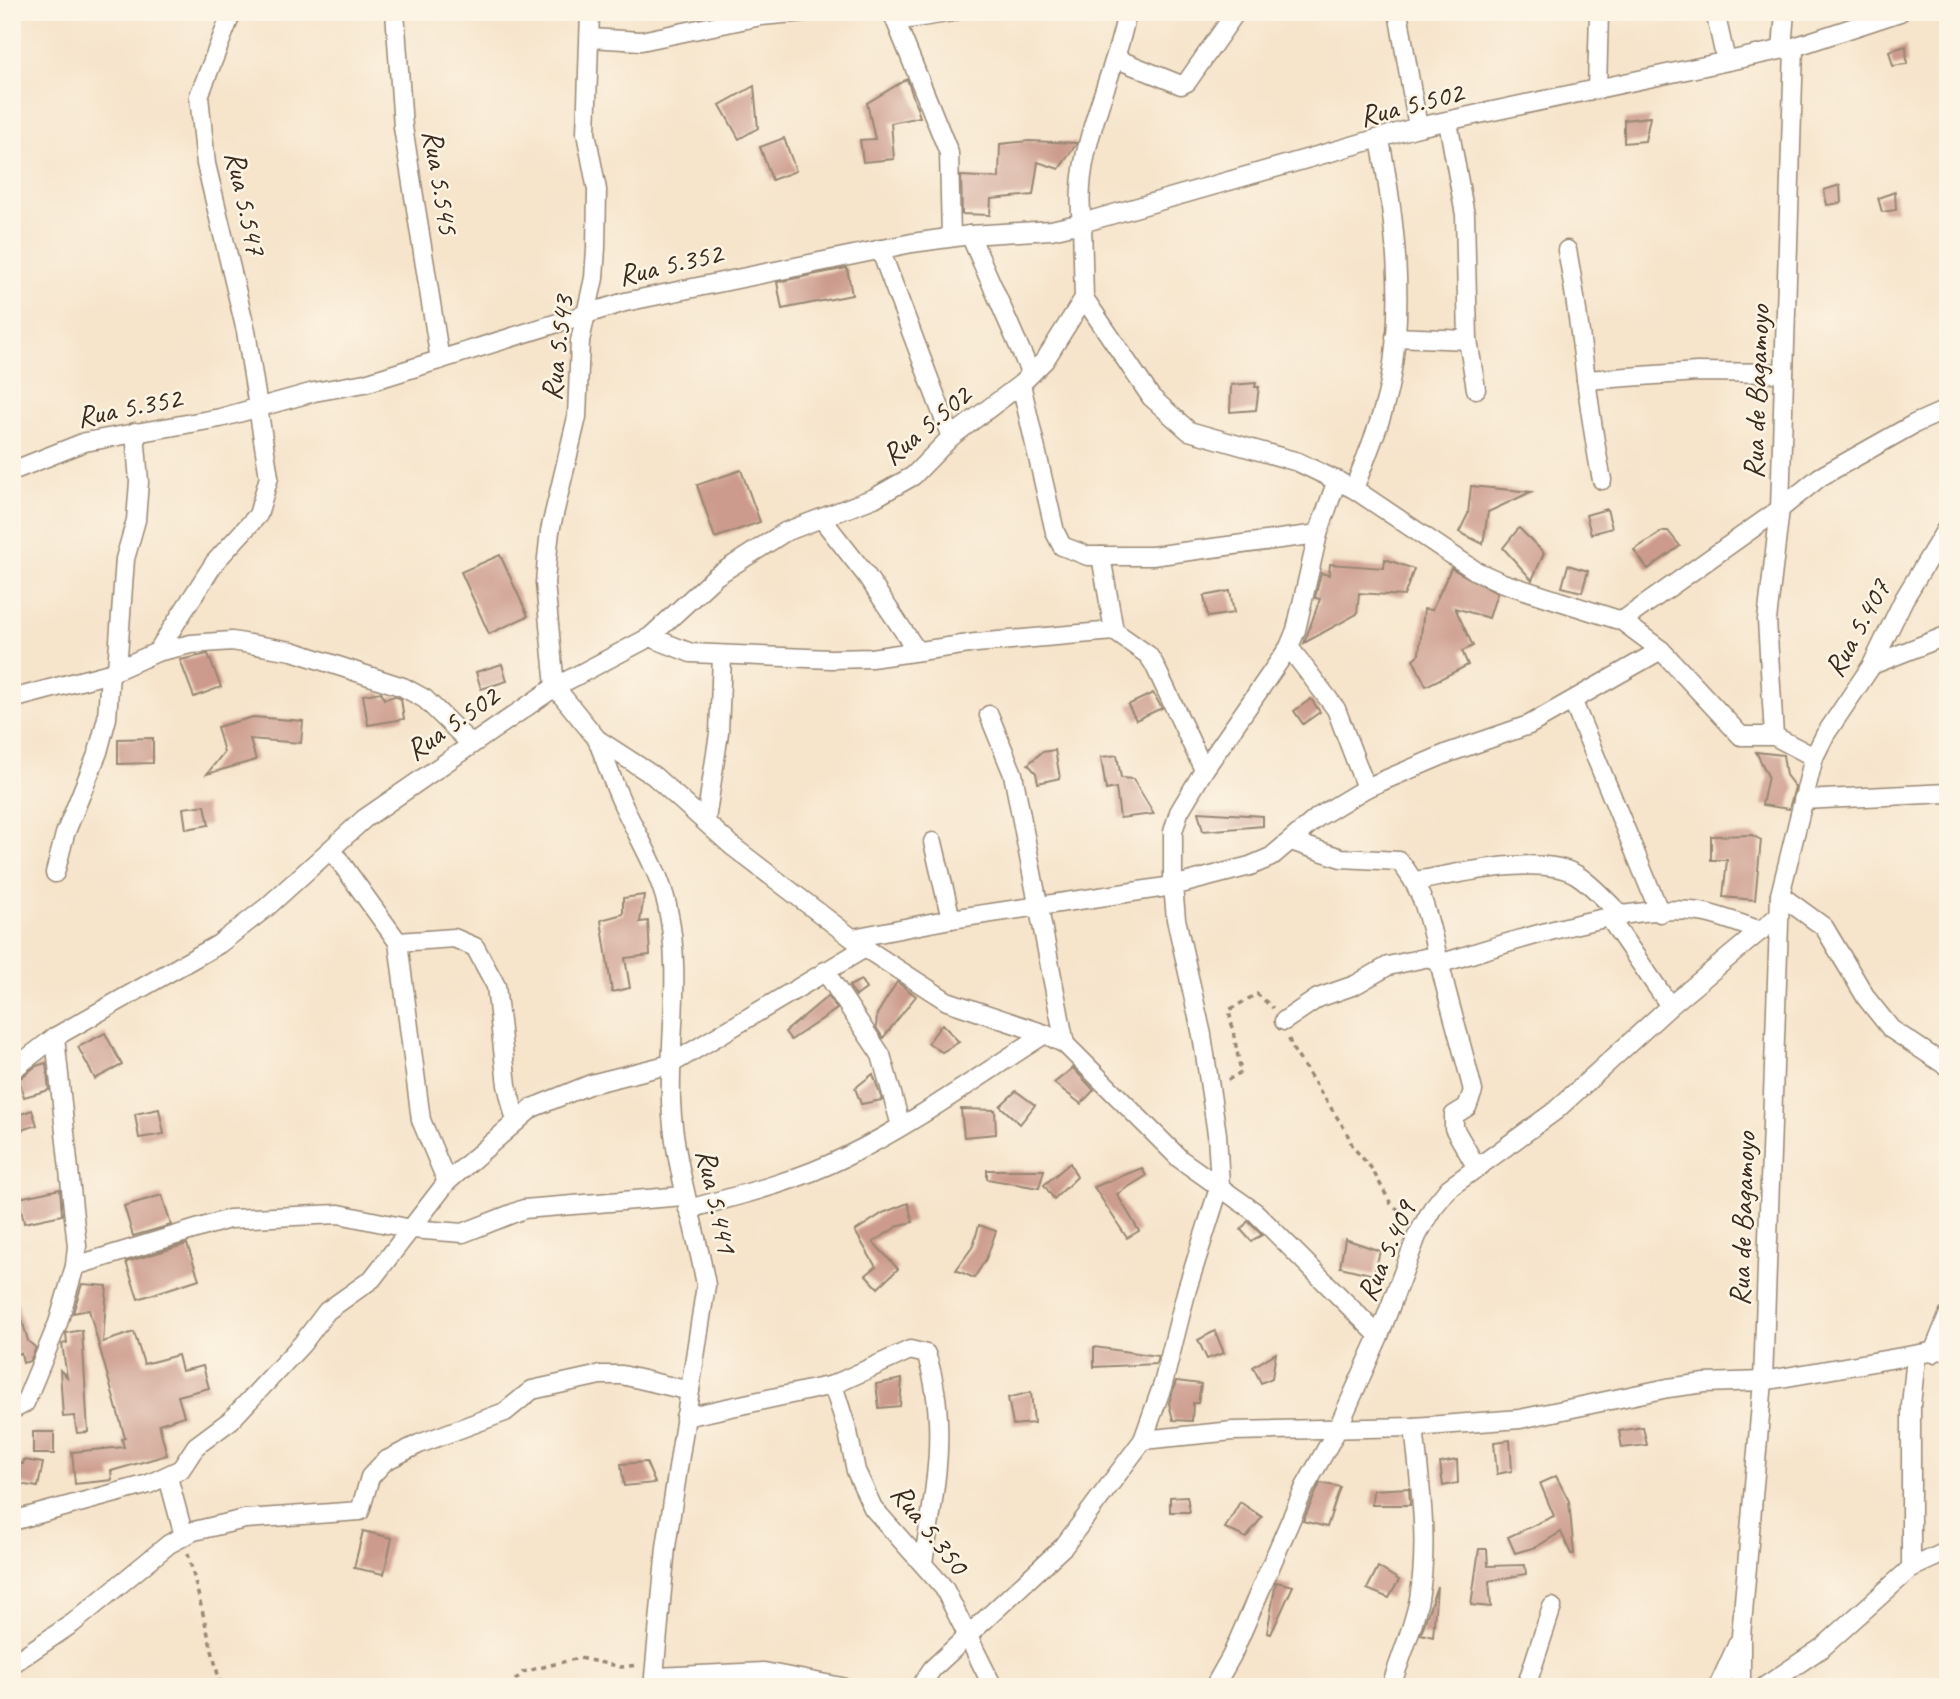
<svg xmlns="http://www.w3.org/2000/svg" width="1960" height="1699" font-family="Caveat,sans-serif">
  <style>
    .building { fill: #cc9b8d }
    .lines { fill: none; stroke-linecap: round; stroke-linejoin: round }
    .street-casing { stroke: #988774; stroke-width: 21 }
    .path { stroke: #988774; stroke-width: 3.5; stroke-dasharray: 5 5; stroke-linecap: butt }
    .street { stroke: #fff; stroke-width: 18 }
    .labels { text-anchor: middle; dominant-baseline: central; stroke-width: 5; stroke-linejoin: round; paint-order: stroke }
    .street-label { font-size: 30px; fill: #3b2a1e; stroke: #fcf5e5 }
  </style>
  <rect width="100%" height="100%" fill="#fcf5e5"/>
  <filter id="ink" filterUnits="userSpaceOnUse"><feTurbulence type="fractalNoise" baseFrequency=".0143" numOctaves="2"/><feDisplacementMap in="SourceGraphic" scale="14" xChannelSelector="R" yChannelSelector="G"/><feConvolveMatrix kernelMatrix="1 2 1 2 8 2 1 2 1" color-interpolation-filters="sRGB"/></filter>
  <filter id="wash" filterUnits="userSpaceOnUse"><feTurbulence type="fractalNoise" baseFrequency=".00686" numOctaves="4" result="noise"/><feDisplacementMap in="SourceGraphic" scale="28" xChannelSelector="R" yChannelSelector="G"/><feGaussianBlur stdDeviation="1.57" result="paint"/><feColorMatrix in="noise" values="0 0 0 0 0 0 0 0 0 0 0 0 0 0 0 0 0 1.4 0 .05"/><feComposite in="paint" operator="in"/></filter>
  <g filter="url(#wash)">
    <rect width="100%" height="100%" fill="#f6e4cb"/>
    <g id="blocks">
      <g class="building">
        <polygon points="1906,46 1907,64 1893,66 1889,51"/>
        <polygon points="907,79 920,117 891,123 894,159 863,162 860,140 875,139 867,103"/>
        <polygon points="754,86 758,128 739,139 720,105"/>
        <polygon points="1650,117 1645,141 1624,143 1624,120"/>
        <polygon points="784,138 796,171 772,180 760,147"/>
        <polygon points="1029,141 1077,143 1059,169 1038,162 1033,195 991,199 990,215 962,214 961,176 999,178 1000,144"/>
        <polygon points="1840,185 1841,203 1827,205 1824,190"/>
        <polygon points="1895,192 1896,210 1882,212 1878,198"/>
        <polygon points="847,268 852,295 782,309 777,282"/>
        <polygon points="1256,383 1255,387 1259,387 1256,410 1230,412 1231,385"/>
        <polygon points="741,470 760,522 715,538 697,485"/>
        <polygon points="1471,486 1531,492 1488,512 1483,544 1459,532 1468,514"/>
        <polygon points="1607,509 1612,528 1591,534 1586,515"/>
        <polygon points="1519,528 1544,553 1532,580 1503,548"/>
        <polygon points="1663,531 1668,531 1680,546 1648,569 1634,550"/>
        <polygon points="500,555 528,616 489,634 461,572"/>
        <polygon points="1385,559 1414,569 1404,596 1359,593 1357,614 1304,643 1320,599 1315,598 1321,573 1329,575 1330,564 1384,568"/>
        <polygon points="1568,565 1588,571 1582,592 1562,587"/>
        <polygon points="1451,568 1497,593 1489,618 1455,608 1473,646 1462,651 1468,665 1426,686 1413,659 1419,654 1424,609 1432,610"/>
        <polygon points="1230,591 1234,613 1208,617 1204,596"/>
        <polygon points="208,654 221,687 194,697 180,660"/>
        <polygon points="502,664 507,681 481,689 476,672"/>
        <polygon points="381,692 384,699 395,696 401,699 404,719 368,725 363,695"/>
        <polygon points="1153,693 1162,708 1136,720 1128,705"/>
        <polygon points="1311,699 1320,712 1303,724 1294,711"/>
        <polygon points="253,717 303,721 301,743 250,739 256,760 207,774 224,752 217,727"/>
        <polygon points="153,738 153,763 118,764 118,739"/>
        <polygon points="1055,750 1060,778 1038,783 1036,773 1028,764 1042,752"/>
        <polygon points="1756,752 1783,755 1786,775 1795,787 1789,809 1762,805 1768,776"/>
        <polygon points="1117,755 1121,778 1133,779 1154,814 1120,818 1116,788 1106,790 1101,757"/>
        <polygon points="205,805 209,825 186,829 183,808"/>
        <polygon points="1198,812 1263,816 1263,826 1203,831"/>
        <polygon points="1752,835 1761,840 1755,900 1723,897 1727,860 1711,860 1711,836"/>
        <polygon points="644,895 640,922 648,921 650,955 625,958 630,988 612,992 601,920 623,914 623,898"/>
        <polygon points="861,980 866,989 856,996 849,986"/>
        <polygon points="897,982 916,996 883,1038 876,1027 877,1014"/>
        <polygon points="828,996 837,1009 791,1040 785,1032"/>
        <polygon points="942,1024 959,1042 942,1052 928,1043"/>
        <polygon points="105,1033 122,1065 95,1079 78,1047"/>
        <polygon points="46,1063 49,1090 24,1097 19,1079 36,1066"/>
        <polygon points="1073,1068 1094,1090 1081,1104 1054,1083"/>
        <polygon points="873,1074 882,1100 861,1104 855,1088"/>
        <polygon points="1016,1091 1035,1105 1020,1124 1000,1106"/>
        <polygon points="159,1109 164,1134 139,1138 135,1114"/>
        <polygon points="961,1109 995,1110 996,1134 964,1137"/>
        <polygon points="32,1110 37,1125 12,1133 12,1117"/>
        <polygon points="1070,1163 1077,1177 1054,1199 1044,1185"/>
        <polygon points="1142,1168 1146,1176 1117,1194 1139,1231 1127,1238 1094,1187"/>
        <polygon points="987,1170 1044,1170 1039,1188 987,1179"/>
        <polygon points="60,1189 62,1215 24,1223 19,1198"/>
        <polygon points="162,1195 171,1225 133,1236 124,1206"/>
        <polygon points="908,1203 913,1222 900,1225 873,1242 898,1269 878,1288 866,1275 876,1267 855,1231 883,1213"/>
        <polygon points="1248,1221 1262,1235 1251,1241 1241,1230"/>
        <polygon points="979,1225 996,1231 986,1259 974,1278 956,1270 973,1246"/>
        <polygon points="1345,1239 1380,1251 1374,1275 1340,1267"/>
        <polygon points="187,1244 199,1279 138,1299 126,1262"/>
        <polygon points="82,1284 107,1286 103,1342 134,1332 144,1364 178,1355 182,1371 203,1366 209,1388 178,1396 184,1416 159,1424 167,1455 111,1471 112,1480 75,1484 72,1452 124,1447 122,1439 125,1438 89,1310 73,1313"/>
        <polygon points="17,1302 28,1341 36,1348 30,1361 23,1363 21,1353 12,1355 12,1303"/>
        <polygon points="82,1330 88,1432 77,1433 74,1416 63,1417 60,1370 67,1377 62,1344 67,1343 66,1333"/>
        <polygon points="1215,1331 1224,1353 1207,1359 1198,1340"/>
        <polygon points="1094,1347 1158,1356 1156,1364 1094,1367"/>
        <polygon points="1276,1353 1272,1378 1261,1383 1253,1367"/>
        <polygon points="902,1379 900,1406 879,1408 876,1384"/>
        <polygon points="1176,1381 1201,1384 1198,1403 1193,1403 1192,1421 1173,1420 1169,1403"/>
        <polygon points="1031,1392 1034,1423 1013,1425 1008,1398"/>
        <polygon points="1643,1427 1647,1445 1622,1448 1619,1431"/>
        <rect x="33" y="1432" width="21" height="22"/>
        <polygon points="1510,1440 1512,1471 1497,1474 1494,1442"/>
        <polygon points="24,1460 43,1463 38,1487 12,1483 12,1463 23,1464"/>
        <polygon points="1457,1460 1458,1483 1443,1486 1440,1463"/>
        <polygon points="646,1462 655,1483 624,1486 621,1464"/>
        <polygon points="1556,1476 1569,1501 1574,1554 1571,1554 1561,1532 1536,1547 1515,1553 1508,1537 1554,1516 1540,1483"/>
        <polygon points="1320,1483 1340,1487 1327,1527 1303,1521"/>
        <polygon points="1409,1488 1410,1505 1372,1505 1373,1490"/>
        <polygon points="1187,1496 1190,1512 1170,1512 1170,1497"/>
        <polygon points="1240,1502 1262,1517 1246,1538 1225,1528"/>
        <polygon points="363,1531 392,1538 384,1574 354,1568"/>
        <polygon points="1479,1549 1487,1549 1488,1566 1525,1565 1526,1574 1489,1581 1491,1607 1471,1605"/>
        <polygon points="1378,1567 1399,1580 1389,1598 1367,1589"/>
        <polygon points="1276,1582 1293,1586 1271,1634 1267,1633"/>
        <polygon points="1437,1586 1433,1637 1421,1634"/>
      </g>
    </g>
  </g>
  <g filter="url(#ink)">
    <use href="#blocks" fill-opacity="0" stroke="#988774" stroke-width="2"/>
    <g class="lines">
      <defs>
        <g id="street">
          <polyline points="395,12 403,127 440,360"/>
          <polyline points="590,12 586,133 597,190 596,248 594,278 580,341 577,417 550,531 547,558 545,583 555,687 597,739 654,776 732,846 865,948 947,1001 1045,1034 1065,1044 1180,1159 1255,1212 1379,1336"/>
          <polyline points="892,12 949,153 951,237"/>
          <polyline points="1398,12 1418,127"/>
          <polyline points="1715,12 1726,61"/>
          <polyline points="896,21 953,12"/>
          <polyline points="590,38 641,41 761,16 805,12"/>
          <polyline points="1782,49 1785,12"/>
          <polyline points="1117,59 1181,85 1187,82 1236,12"/>
          <polyline points="1597,90 1599,12"/>
          <polyline points="1448,122 1465,215 1468,340 1476,389"/>
          <polyline points="970,235 1031,374"/>
          <polyline points="880,249 951,437"/>
          <path d="M 1567,250 C 1582,326 1586,403 1602,480"/>
          <polyline points="1084,298 1151,397 1189,431 1298,462 1354,489 1476,571 1503,583 1622,621 1661,650 1741,736 1774,736 1814,757"/>
          <polyline points="1395,337 1468,340"/>
          <polyline points="1586,380 1697,372 1784,373"/>
          <polyline points="1021,384 1055,532 1062,546 1088,556 1152,556 1318,534"/>
          <path d="M 12,471 L 85,442 L 220,418 L 314,392 L 365,383 L 625,302 L 912,243 L 970,235 L 1051,230 L 1082,223 C 1072,149 1114,83 1127,12"/>
          <path d="M 1354,489 C 1367,454 1383,419 1390,382 C 1405,303 1395,218 1380,140"/>
          <polyline points="822,519 866,575 917,651"/>
          <polyline points="1101,556 1114,631"/>
          <polyline points="1622,621 1780,509 1820,477 1914,424 1948,409"/>
          <polyline points="650,637 691,653 831,659 871,658 976,643 1114,631 1148,655 1154,664 1204,770"/>
          <polyline points="1289,647 1336,709 1366,788"/>
          <polyline points="157,652 215,562 258,515 269,477 246,331 206,164 199,96 232,12"/>
          <polyline points="1872,665 1948,635"/>
          <polyline points="117,669 125,559 136,520 139,482 135,432"/>
          <polyline points="12,699 110,673 157,652 191,644 232,641 292,651 403,687 425,699 470,743"/>
          <polyline points="1573,702 1660,913"/>
          <polyline points="989,715 1013,774 1065,1044"/>
          <polyline points="1774,736 1767,620 1780,509 1794,47"/>
          <path d="M 597,739 C 607,764 615,790 627,813 C 642,844 659,872 667,905 C 682,970 669,1036 671,1102 C 674,1165 695,1223 706,1285 L 666,1547 L 653,1687"/>
          <polyline points="1803,800 1948,793"/>
          <polyline points="706,820 719,733 722,656"/>
          <path d="M 1291,841 L 1341,858 L 1399,861 C 1427,893 1429,926 1440,965 C 1450,1008 1463,1049 1473,1091 L 1467,1107 L 1454,1115 L 1454,1128 L 1477,1168"/>
          <polyline points="933,842 951,919"/>
          <polyline points="331,849 398,942 421,1120 447,1182"/>
          <polyline points="55,873 65,834 98,752 107,718 110,673"/>
          <path d="M 1416,881 C 1456,874 1542,853 1577,875 C 1594,886 1608,903 1622,916"/>
          <polyline points="1780,895 1824,927 1867,999 1891,1029 1948,1067"/>
          <polyline points="1610,919 1670,1006"/>
          <polyline points="853,938 951,919 1173,886 1250,866 1271,857 1318,817 1366,788 1448,753 1529,725 1661,650"/>
          <polyline points="398,942 454,938 475,947 496,986 507,1085 516,1122"/>
          <polyline points="825,971 881,1055 901,1126"/>
          <path d="M 1284,1021 L 1318,998 L 1355,985 L 1388,966 L 1429,957 L 1439,964 C 1508,943 1636,899 1705,913 C 1724,917 1743,925 1761,931"/>
          <polyline points="12,1070 55,1037 219,944 267,907 364,819 555,687 650,637 716,576 785,532 874,498 913,476 951,437 1021,384 1045,360 1084,298 1082,223 1418,127 1794,47 1900,12"/>
          <path d="M 688,1209 C 741,1195 795,1182 845,1157 C 915,1123 979,1076 1045,1034"/>
          <polyline points="75,1266 229,1219 339,1214 411,1229 463,1233 524,1209 684,1196"/>
          <polyline points="1933,1353 1948,1316"/>
          <path d="M 833,1385 L 910,1350 L 926,1354 C 949,1419 935,1495 923,1562"/>
          <polyline points="12,1410 25,1403 58,1323 75,1266 77,1246 55,1037"/>
          <polyline points="685,1417 833,1385 848,1432 856,1471 873,1508 944,1588 993,1687"/>
          <polyline points="1143,1440 1233,1431 1414,1427 1520,1419 1668,1388 1705,1383 1763,1381 1948,1349"/>
          <polyline points="168,1477 184,1536"/>
          <polyline points="12,1521 149,1484 181,1469 196,1446 231,1420 302,1344 327,1311 372,1279 447,1182 532,1108 591,1084 671,1064 865,948"/>
          <polyline points="1911,1568 1911,1405 1916,1357"/>
          <polyline points="12,1664 73,1623 169,1544 194,1531 245,1519 360,1511 370,1477 385,1461 419,1444 505,1412 532,1390 600,1375 622,1375 690,1391"/>
          <polyline points="655,1677 764,1672 842,1687"/>
          <polyline points="920,1687 932,1669 1064,1546 1143,1440 1163,1384 1187,1289 1220,1185 1217,1134 1202,1035 1176,919 1173,886 1173,832 1179,812 1204,770 1289,647 1296,630 1318,534 1337,480"/>
          <polyline points="1214,1687 1232,1655 1305,1487 1337,1430 1379,1336 1417,1236 1432,1209 1449,1188 1555,1111 1670,1006 1777,917"/>
          <path d="M 1391,1687 C 1400,1658 1413,1629 1419,1599 C 1429,1542 1420,1484 1414,1427"/>
          <polyline points="1526,1687 1552,1607"/>
          <polyline points="1718,1687 1738,1643"/>
          <polyline points="1741,1687 1741,1636 1763,1381 1780,895 1814,757 1825,735 1872,665 1904,599 1948,526"/>
          <polyline points="1764,1687 1823,1647 1911,1568 1948,1551"/>
        </g>
      </defs>
      <use href="#street" class="street-casing"/>
      <g class="path">
        <polyline points="1289,1039 1292,1048 1346,1131 1353,1147 1372,1169 1391,1204 1407,1217"/>
        <polyline points="1228,1080 1241,1072 1229,1010 1257,994 1273,1008"/>
        <polyline points="188,1553 221,1687"/>
        <polyline points="508,1687 523,1672 579,1658 622,1667 637,1665"/>
      </g>
      <use href="#street" class="street"/>
    </g>
  </g>
  <g class="labels">
    <g class="street-label">
      <text transform="translate(1411 104) rotate(-14)">Rua 5.502</text>
      <text transform="translate(441 182) rotate(81)">Rua 5.545</text>
      <text transform="translate(246 203) rotate(78)">Rua 5.547</text>
      <text transform="translate(670 264) rotate(-13)">Rua 5.352</text>
      <text transform="translate(557 348) rotate(-83)">Rua 5.543</text>
      <text transform="translate(1756 392) rotate(-88)">Rua de Bagamoyo</text>
      <text transform="translate(129 407) rotate(-11)">Rua 5.352</text>
      <text transform="translate(926 425) rotate(-40)">Rua 5.502</text>
      <text transform="translate(1857 628) rotate(-61)">Rua 5.407</text>
      <text transform="translate(452 723) rotate(-35)">Rua 5.502</text>
      <text transform="translate(717 1201) rotate(78)">Rua 5.441</text>
      <text transform="translate(1742 1219) rotate(-88)">Rua de Bagamoyo</text>
      <text transform="translate(1386 1251) rotate(-66)">Rua 5.409</text>
      <text transform="translate(930 1529) rotate(52)">Rua 5.350</text>
    </g>
  </g>
  <rect width="1960" height="1699" fill="none" stroke="#fcf5e5" stroke-width="42"/>
</svg>
